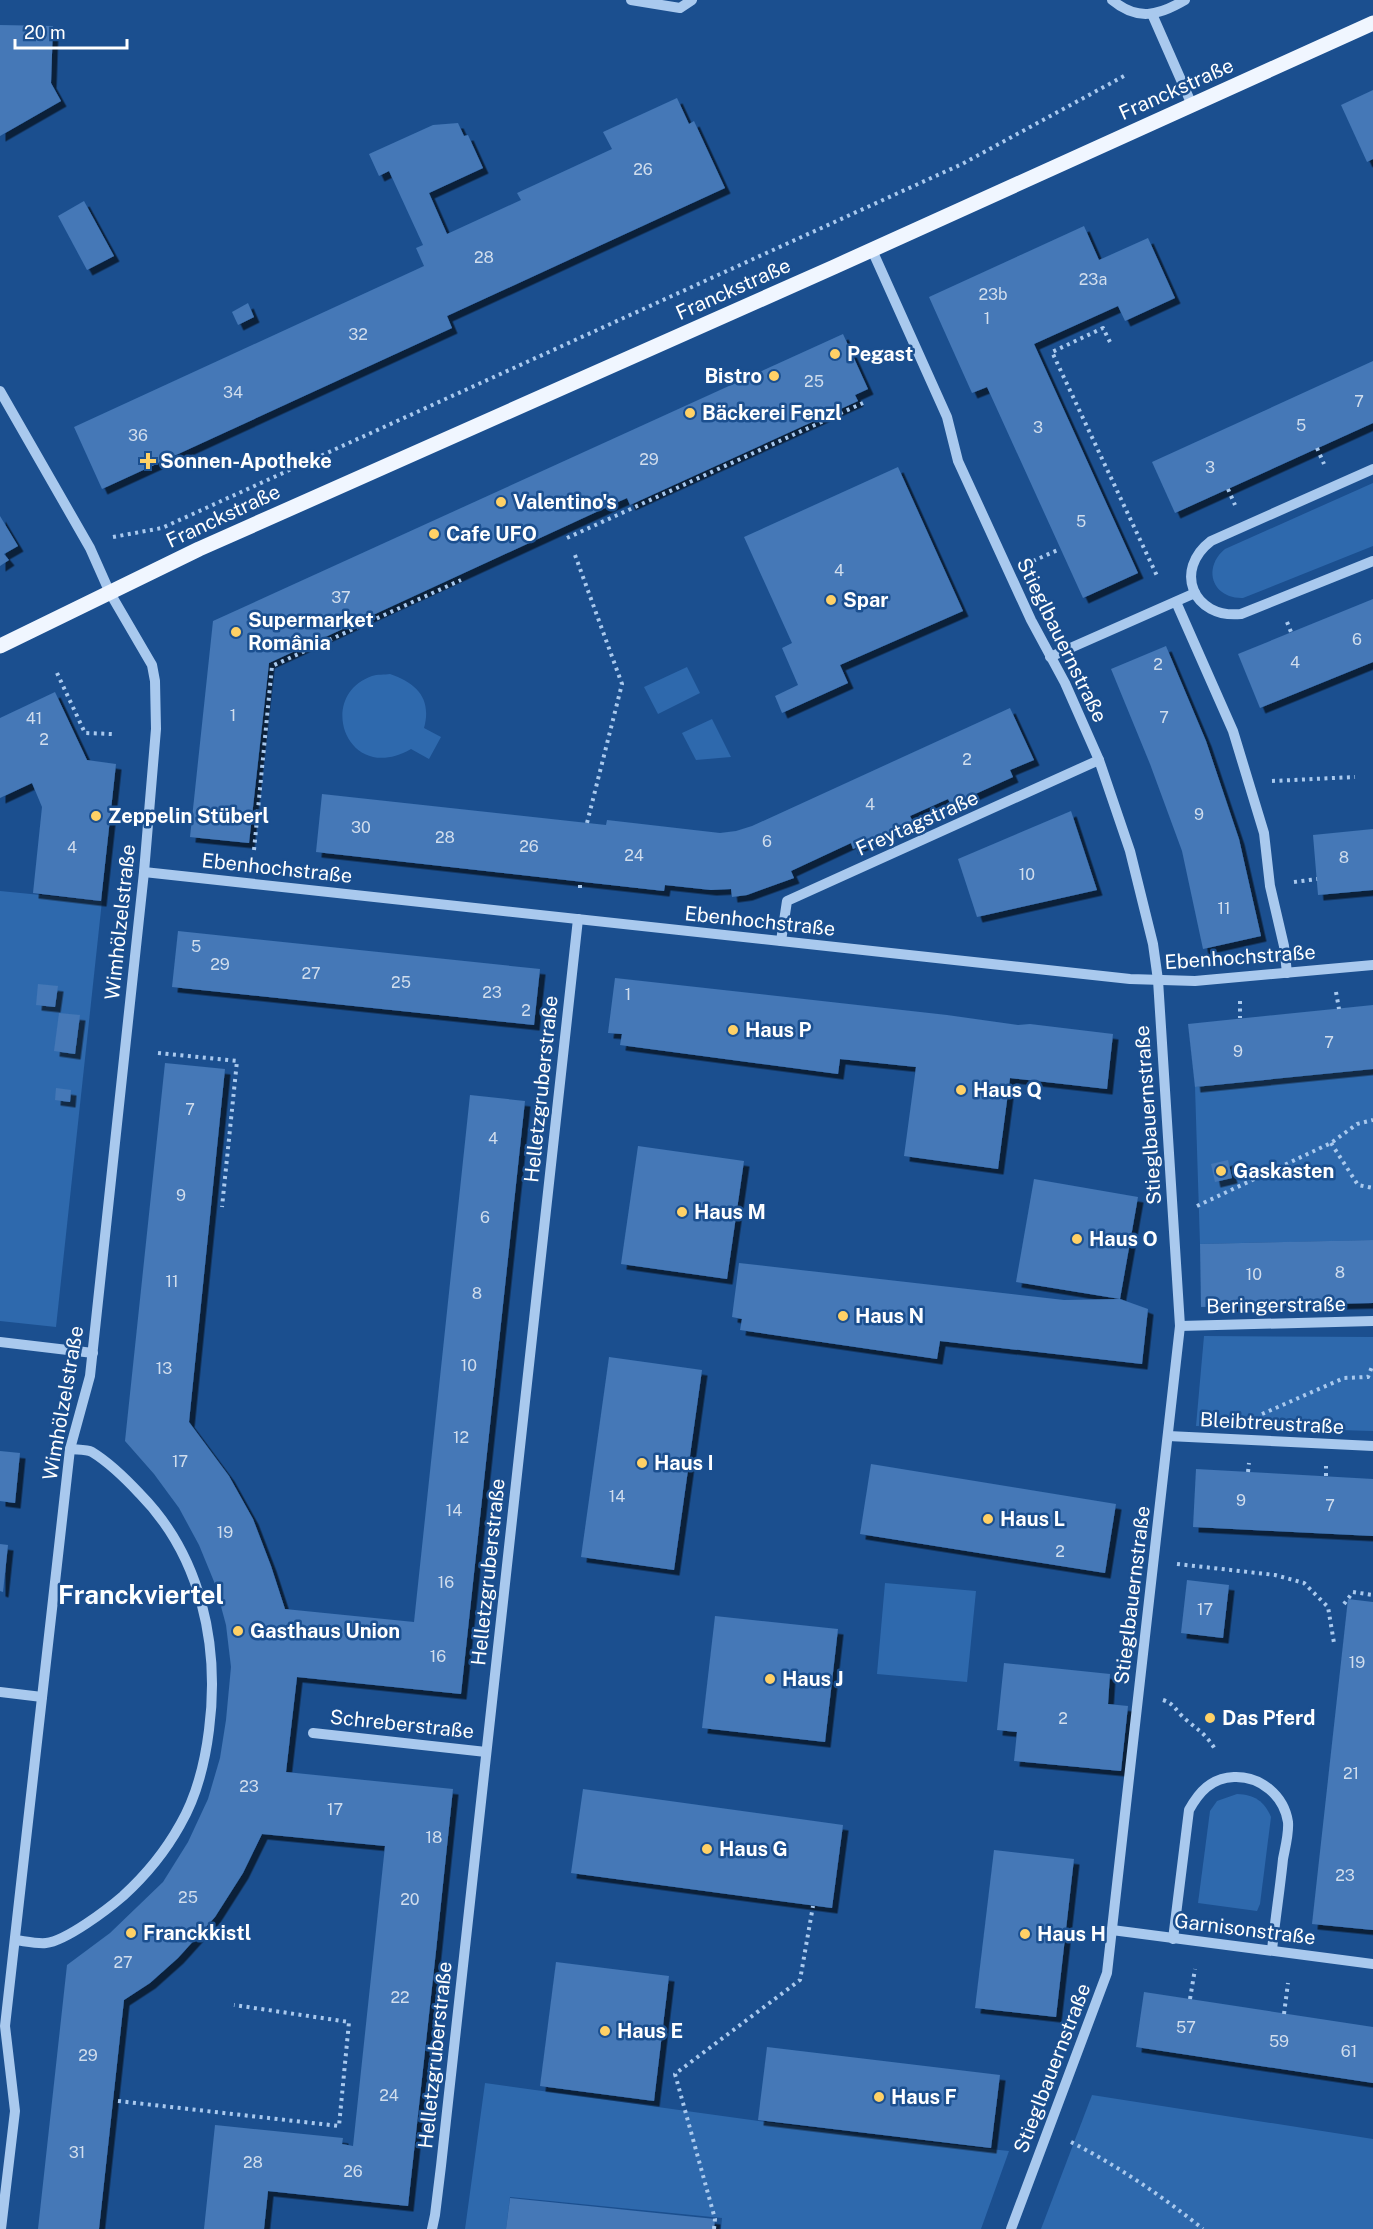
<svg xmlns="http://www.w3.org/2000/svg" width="1373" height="2229" font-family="'Public Sans',sans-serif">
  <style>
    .green { fill: #2e69ad }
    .building { fill: #4478b7; filter: url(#shadow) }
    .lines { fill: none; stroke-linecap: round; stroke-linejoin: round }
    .path { stroke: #a9c9ee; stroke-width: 4; stroke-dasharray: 3 4.5; stroke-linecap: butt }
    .minor { stroke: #a9c9ee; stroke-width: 10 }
    .major { stroke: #f0f6ff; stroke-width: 15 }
    .poi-dot { fill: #ffd166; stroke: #1b4f8f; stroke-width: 2 }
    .labels { text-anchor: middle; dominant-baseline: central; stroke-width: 5; stroke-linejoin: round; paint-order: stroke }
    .number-label { font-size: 16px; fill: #d0dded }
    .street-label { font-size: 20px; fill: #fff; stroke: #1b4f8f }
    .poi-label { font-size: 20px; font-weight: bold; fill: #fff; stroke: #1b4f8f; text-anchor: start }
    .district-label { font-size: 26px; font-weight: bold; fill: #fff; stroke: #1b4f8f }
  </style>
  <defs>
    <filter id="shadow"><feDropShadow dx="5.5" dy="5.5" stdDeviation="0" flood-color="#0009"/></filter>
  </defs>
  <rect width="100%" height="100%" fill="#1b4f8f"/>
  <g class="green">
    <path d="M 1373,483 L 1373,546 L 1243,598 C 1212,599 1202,568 1225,549 Z"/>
    <polygon points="687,667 700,693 658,714 644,687"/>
    <path d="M 390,674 C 417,683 432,699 424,728 L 441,737 L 429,759 L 411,749 C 347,786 315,696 372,676 C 377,674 385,675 390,674 Z"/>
    <polygon points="712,719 731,757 696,760 682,733"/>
    <polygon points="0,891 102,901 56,1327 0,1321"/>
    <polygon points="1373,1069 1373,1240 1200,1244 1195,1087"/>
    <polygon points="1204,1336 1373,1337 1373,1431 1196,1426"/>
    <polygon points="885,1583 976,1591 967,1682 877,1674"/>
    <path d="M 1237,1794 C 1255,1795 1264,1801 1271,1817 L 1260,1904 L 1257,1911 L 1198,1903 L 1210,1811 L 1217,1801 Z"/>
    <polygon points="485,2083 866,2136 1009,2151 981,2229 721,2229 722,2218 510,2197 506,2229 465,2229"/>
    <polygon points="1092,2095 1373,2139 1373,2229 1041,2229"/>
  </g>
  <g class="building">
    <polygon points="0,25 53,26 51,83 61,101 0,136"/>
    <polygon points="1373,90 1373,159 1367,162 1341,105"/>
    <polygon points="677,98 689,124 694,121 725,188 447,316 452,328 102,489 74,427 424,266 416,248 423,245 389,171 379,176 369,154 433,125 458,123 464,136 468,135 483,168 429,193 447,234 521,200 517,193 612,149 603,132"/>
    <polygon points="84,201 114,256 87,270 58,216"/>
    <polygon points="1084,226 1099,260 1148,238 1175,298 1125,321 1118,306 1034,344 1138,573 1083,598 987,387 972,393 929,297"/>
    <polygon points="248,303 254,317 238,325 232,312"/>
    <polygon points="843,334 868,389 855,395 858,401 630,505 627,498 618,502 269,663 249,843 190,837 213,621"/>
    <polygon points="1373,361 1373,423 1175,513 1152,462"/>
    <polygon points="898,467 963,611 840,665 848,683 782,713 775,696 798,685 782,648 792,643 744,537"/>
    <polygon points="0,516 18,546 4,554 9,560 0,566"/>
    <polygon points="1373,599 1373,662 1260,708 1238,654"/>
    <polygon points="1166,646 1206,741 1239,839 1261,936 1203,949 1182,851 1150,764 1111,669"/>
    <polygon points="55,692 87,760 116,764 101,901 33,893 42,807 32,783 0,798 0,718"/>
    <polygon points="1010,708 1034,760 1010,770 1013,777 951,805 948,799 910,816 913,822 853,849 851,843 791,871 794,878 747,895 732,897 731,889 711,890 665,885 664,891 316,852 322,794 606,825 607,820 720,833 736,831 752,826"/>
    <polygon points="1071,811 1097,890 977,917 958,859"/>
    <polygon points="1373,829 1373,890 1318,895 1313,835"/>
    <polygon points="178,931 540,969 534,1025 172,987"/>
    <polygon points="615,978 947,1015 1018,1025 1030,1024 1113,1034 1107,1089 1010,1078 998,1169 904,1156 916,1067 840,1059 838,1074 620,1045 622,1034 608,1033"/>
    <polygon points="38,984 58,986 55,1007 36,1005"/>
    <polygon points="1373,1005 1373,1069 1195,1087 1188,1024"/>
    <polygon points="59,1013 80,1015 75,1054 54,1051"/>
    <polygon points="165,1063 225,1069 189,1422 229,1476 253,1519 271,1566 285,1609 414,1622 470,1095 525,1101 461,1694 297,1677 286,1772 453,1789 436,1951 408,2206 268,2191 264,2229 204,2229 215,2125 343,2138 342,2144 353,2146 385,1846 262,1834 243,1873 215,1917 178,1958 150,1983 124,2000 99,2229 38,2229 67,1965 110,1933 163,1882 188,1842 208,1799 220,1758 226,1720 231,1667 226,1625 215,1584 199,1545 179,1508 154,1474 125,1441"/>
    <polygon points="56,1088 71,1090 70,1102 55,1100"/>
    <polygon points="638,1146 744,1161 727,1279 621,1264"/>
    <polygon points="1228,1160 1232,1178 1215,1182 1211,1164"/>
    <polygon points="1034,1179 1138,1197 1120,1299 1016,1282"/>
    <polygon points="1373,1240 1373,1303 1201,1307 1200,1244"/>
    <polygon points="739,1263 1064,1300 1120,1299 1148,1309 1142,1364 940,1341 937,1359 740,1330 742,1319 732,1317"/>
    <polygon points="609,1357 702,1370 674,1570 581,1557"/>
    <polygon points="0,1451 20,1453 15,1503 0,1501"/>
    <polygon points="871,1464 1116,1504 1105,1573 860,1534"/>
    <polygon points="1196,1469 1373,1479 1373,1536 1193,1527"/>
    <polygon points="0,1544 8,1545 3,1592 0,1591"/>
    <polygon points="1187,1580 1229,1585 1223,1638 1181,1633"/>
    <polygon points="1348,1599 1373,1602 1373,1930 1312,1924"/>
    <polygon points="715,1616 838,1629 825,1742 702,1728"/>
    <polygon points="1004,1663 1110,1674 1108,1704 1128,1706 1121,1771 1014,1761 1017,1732 997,1730"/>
    <polygon points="583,1789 843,1825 832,1908 571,1873"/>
    <polygon points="994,1850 1074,1859 1056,2017 975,2008"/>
    <polygon points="556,1962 669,1976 654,2101 540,2086"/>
    <polygon points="1144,1992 1373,2027 1373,2083 1136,2047"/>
    <polygon points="767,2047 1000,2075 991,2148 758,2120"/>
    <polygon points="510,2198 715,2219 714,2229 506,2229"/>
  </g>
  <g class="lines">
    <g class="path">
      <polyline points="1110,342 1103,328 1052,352 1158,578"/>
      <polyline points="1317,448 1324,464"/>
      <polyline points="1228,489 1235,505"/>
      <polyline points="113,537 162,528 962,164 1124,76"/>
      <polyline points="567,538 863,403"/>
      <polyline points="575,555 622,684 587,823"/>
      <polyline points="1033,561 1060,549"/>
      <polyline points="1287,622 1291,632"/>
      <polyline points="57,673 85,733 112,734"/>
      <polyline points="1272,781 1355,777"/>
      <polyline points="254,850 272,666 461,580"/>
      <polyline points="1294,882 1317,879"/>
      <polyline points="580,888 580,881"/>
      <polyline points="1336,992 1339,1009"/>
      <polyline points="1240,1001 1240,1018"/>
      <polyline points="158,1053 237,1061 222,1207"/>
      <polyline points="1331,1143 1358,1185 1373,1188"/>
      <polyline points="1197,1206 1331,1143 1357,1124 1373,1120"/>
      <polyline points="1262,1414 1344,1378 1368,1377 1373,1364"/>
      <polyline points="1248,1472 1249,1463"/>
      <polyline points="1326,1476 1326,1466"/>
      <polyline points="1177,1564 1275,1575 1304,1583 1328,1607 1334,1643"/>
      <polyline points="1344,1604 1353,1592 1373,1595"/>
      <path d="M 1163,1700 C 1172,1703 1175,1708 1181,1715 C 1195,1729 1203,1730 1215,1749"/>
      <polyline points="1190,1999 1195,1969"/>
      <polyline points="1284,2014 1288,1983"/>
      <polyline points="118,2101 339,2126 349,2022 234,2005"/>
      <path d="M 1071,2142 C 1118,2166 1162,2196 1203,2229"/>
      <polyline points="714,2229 715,2219 675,2074 800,1980 813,1906"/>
    </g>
    <g class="minor">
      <polyline points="631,0 680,8 692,0"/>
      <path d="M 1112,0 C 1137,21 1158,16 1185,0"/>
      <polyline points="1152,14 1192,105"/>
      <polyline points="872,250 947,417 958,461 1031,620 1065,683 1099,760 1130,851 1153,944 1158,980 1180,1326 1107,1973 1011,2229"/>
      <polyline points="0,391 90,548 110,593 152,665 155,681 156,729 144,872 90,1376 70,1449 5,2026 15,2111 1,2229"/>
      <path d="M 1373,469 L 1211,541 C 1173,570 1193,619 1241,614 L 1373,561"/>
      <polyline points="1176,602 1233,731 1264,833 1270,886 1284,946 1287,973"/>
      <polyline points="1050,657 1195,593"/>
      <polyline points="144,872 1130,979 1195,981 1373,965"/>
      <polyline points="781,941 787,901 1099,760"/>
      <polyline points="1180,1326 1373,1321"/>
      <polyline points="0,1342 93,1353"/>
      <polyline points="1168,1436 1373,1446"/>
      <polyline points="0,1692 42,1697"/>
      <polyline points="313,1733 486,1752"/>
      <polyline points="1112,1930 1373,1964"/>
      <path d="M 1173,1939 L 1189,1810 C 1199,1792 1211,1778 1234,1777 C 1261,1776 1284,1796 1288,1822 C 1289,1834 1285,1848 1283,1859 C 1280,1889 1275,1920 1272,1950"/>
      <path d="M 15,1940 C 24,1941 37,1944 46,1943 C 66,1941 108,1909 123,1896 C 146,1875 165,1852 180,1825 C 197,1796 205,1762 209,1730 C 220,1645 201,1556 140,1494 C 126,1479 110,1463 92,1452 C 86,1449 76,1450 70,1449"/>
      <polyline points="432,2229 435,2215 441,2166 578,919"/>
    </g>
    <polyline class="major" points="0,646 199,549 834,267 1373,23"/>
  </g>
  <g class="poi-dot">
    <circle cx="835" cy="354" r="6"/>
    <circle cx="774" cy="376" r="6"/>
    <circle cx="690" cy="413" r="6"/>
    <path d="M145 452h6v6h6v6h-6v6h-6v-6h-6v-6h6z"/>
    <circle cx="501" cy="502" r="6"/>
    <circle cx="434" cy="534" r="6"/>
    <circle cx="831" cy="600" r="6"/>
    <circle cx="236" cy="632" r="6"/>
    <circle cx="96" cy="816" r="6"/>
    <circle cx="733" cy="1030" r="6"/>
    <circle cx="961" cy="1090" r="6"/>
    <circle cx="1221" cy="1171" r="6"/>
    <circle cx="682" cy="1212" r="6"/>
    <circle cx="1077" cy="1239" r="6"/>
    <circle cx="843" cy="1316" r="6"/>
    <circle cx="642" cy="1463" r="6"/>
    <circle cx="988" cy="1519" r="6"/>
    <circle cx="238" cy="1631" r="6"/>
    <circle cx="770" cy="1679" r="6"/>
    <circle cx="1210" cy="1718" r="6"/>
    <circle cx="707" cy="1849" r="6"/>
    <circle cx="131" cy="1933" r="6"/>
    <circle cx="1025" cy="1934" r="6"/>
    <circle cx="605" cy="2031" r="6"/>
    <circle cx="879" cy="2097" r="6"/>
  </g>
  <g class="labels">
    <g class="number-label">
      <text x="643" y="169">26</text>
      <text x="484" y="257">28</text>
      <text x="1093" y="279">23a</text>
      <text x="993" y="294">23b</text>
      <text x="987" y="318">1</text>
      <text x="358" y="334">32</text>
      <text x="814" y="381">25</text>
      <text x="233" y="392">34</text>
      <text x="1359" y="401">7</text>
      <text x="1301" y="425">5</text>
      <text x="1038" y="427">3</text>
      <text x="138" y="435">36</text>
      <text x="649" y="459">29</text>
      <text x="1210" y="467">3</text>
      <text x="1081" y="521">5</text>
      <text x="839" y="570">4</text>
      <text x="341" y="597">37</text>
      <text x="1357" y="639">6</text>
      <text x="1295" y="662">4</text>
      <text x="1158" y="664">2</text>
      <text x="233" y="715">1</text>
      <text x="1164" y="717">7</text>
      <text x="34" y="718">41</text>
      <text x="44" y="739">2</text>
      <text x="967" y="759">2</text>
      <text x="870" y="804">4</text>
      <text x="1199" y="814">9</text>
      <text x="361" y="827">30</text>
      <text x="445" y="837">28</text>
      <text x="767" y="841">6</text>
      <text x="529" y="846">26</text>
      <text x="72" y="847">4</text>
      <text x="634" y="855">24</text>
      <text x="1344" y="857">8</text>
      <text x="1027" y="874">10</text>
      <text x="1224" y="908">11</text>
      <text x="196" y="946">5</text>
      <text x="220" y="964">29</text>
      <text x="311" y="973">27</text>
      <text x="401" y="982">25</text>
      <text x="492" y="992">23</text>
      <text x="628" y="994">1</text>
      <text x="526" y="1010">2</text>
      <text x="1329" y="1042">7</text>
      <text x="1238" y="1051">9</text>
      <text x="190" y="1109">7</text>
      <text x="493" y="1138">4</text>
      <text x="181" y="1195">9</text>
      <text x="485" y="1217">6</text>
      <text x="1340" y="1272">8</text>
      <text x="1254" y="1274">10</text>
      <text x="172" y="1281">11</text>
      <text x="477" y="1293">8</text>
      <text x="469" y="1365">10</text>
      <text x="164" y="1368">13</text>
      <text x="461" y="1437">12</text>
      <text x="180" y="1461">17</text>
      <text x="617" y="1496">14</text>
      <text x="1241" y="1500">9</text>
      <text x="1330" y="1505">7</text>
      <text x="454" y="1510">14</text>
      <text x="225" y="1532">19</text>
      <text x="1060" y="1551">2</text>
      <text x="446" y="1582">16</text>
      <text x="1205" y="1609">17</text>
      <text x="438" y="1656">16</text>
      <text x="1357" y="1662">19</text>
      <text x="1063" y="1718">2</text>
      <text x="1351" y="1773">21</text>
      <text x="249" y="1786">23</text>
      <text x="335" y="1809">17</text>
      <text x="434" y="1837">18</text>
      <text x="1345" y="1875">23</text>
      <text x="188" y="1897">25</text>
      <text x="410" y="1899">20</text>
      <text x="123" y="1962">27</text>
      <text x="400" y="1997">22</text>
      <text x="1186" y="2027">57</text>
      <text x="1279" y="2041">59</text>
      <text x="1349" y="2051">61</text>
      <text x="88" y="2055">29</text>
      <text x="389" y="2095">24</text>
      <text x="77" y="2152">31</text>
      <text x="253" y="2162">28</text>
      <text x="353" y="2171">26</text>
    </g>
    <g class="street-label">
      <text transform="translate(1176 89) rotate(-24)">Franckstraße</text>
      <text transform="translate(733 289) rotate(-24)">Franckstraße</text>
      <text transform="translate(223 516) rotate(-25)">Franckstraße</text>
      <text transform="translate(1062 640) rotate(64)">Stieglbauernstraße</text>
      <text transform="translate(917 823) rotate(-24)">Freytagstraße</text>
      <text transform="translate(277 868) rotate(6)">Ebenhochstraße</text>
      <text transform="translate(760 921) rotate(6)">Ebenhochstraße</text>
      <text transform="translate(120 922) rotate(-84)">Wimhölzelstraße</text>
      <text transform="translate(1240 957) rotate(-4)">Ebenhochstraße</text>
      <text transform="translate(541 1089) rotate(-84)">Helletzgruberstraße</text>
      <text transform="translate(1148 1115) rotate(-94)">Stieglbauernstraße</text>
      <text transform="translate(1276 1305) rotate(-1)">Beringerstraße</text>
      <text transform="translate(63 1403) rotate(-80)">Wimhölzelstraße</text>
      <text transform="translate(1272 1423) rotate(3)">Bleibtreustraße</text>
      <text transform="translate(488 1572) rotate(-84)">Helletzgruberstraße</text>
      <text transform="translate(1132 1595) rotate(-83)">Stieglbauernstraße</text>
      <text transform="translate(402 1724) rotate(6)">Schreberstraße</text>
      <text transform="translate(1245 1929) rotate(7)">Garnisonstraße</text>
      <text transform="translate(435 2055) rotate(-84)">Helletzgruberstraße</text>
      <text transform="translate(1052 2068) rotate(-69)">Stieglbauernstraße</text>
    </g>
    <g class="poi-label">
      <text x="847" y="354">Pegast</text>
      <text x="762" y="376" text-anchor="end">Bistro</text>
      <text x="702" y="413">Bäckerei Fenzl</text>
      <text x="160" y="461">Sonnen-Apotheke</text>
      <text x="513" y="502">Valentino's</text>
      <text x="446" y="534">Cafe UFO</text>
      <text x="843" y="600">Spar</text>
      <text x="248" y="620">Supermarket<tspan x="248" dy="23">România</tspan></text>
      <text x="108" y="816">Zeppelin Stüberl</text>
      <text x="745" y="1030">Haus P</text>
      <text x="973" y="1090">Haus Q</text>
      <text x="1233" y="1171">Gaskasten</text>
      <text x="694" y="1212">Haus M</text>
      <text x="1089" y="1239">Haus O</text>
      <text x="855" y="1316">Haus N</text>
      <text x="654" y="1463">Haus I</text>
      <text x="1000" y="1519">Haus L</text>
      <text x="250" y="1631">Gasthaus Union</text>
      <text x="782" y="1679">Haus J</text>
      <text x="1222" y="1718">Das Pferd</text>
      <text x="719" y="1849">Haus G</text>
      <text x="143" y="1933">Franckkistl</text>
      <text x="1037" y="1934">Haus H</text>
      <text x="617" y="2031">Haus E</text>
      <text x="891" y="2097">Haus F</text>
    </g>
    <g class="district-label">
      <text x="141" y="1594">Franckviertel</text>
    </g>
  </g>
  <path d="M15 39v9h112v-9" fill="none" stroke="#ffffff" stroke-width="3"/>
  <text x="24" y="39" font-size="18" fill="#ffffff" stroke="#1b4f8f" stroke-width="4.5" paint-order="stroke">20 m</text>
</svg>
